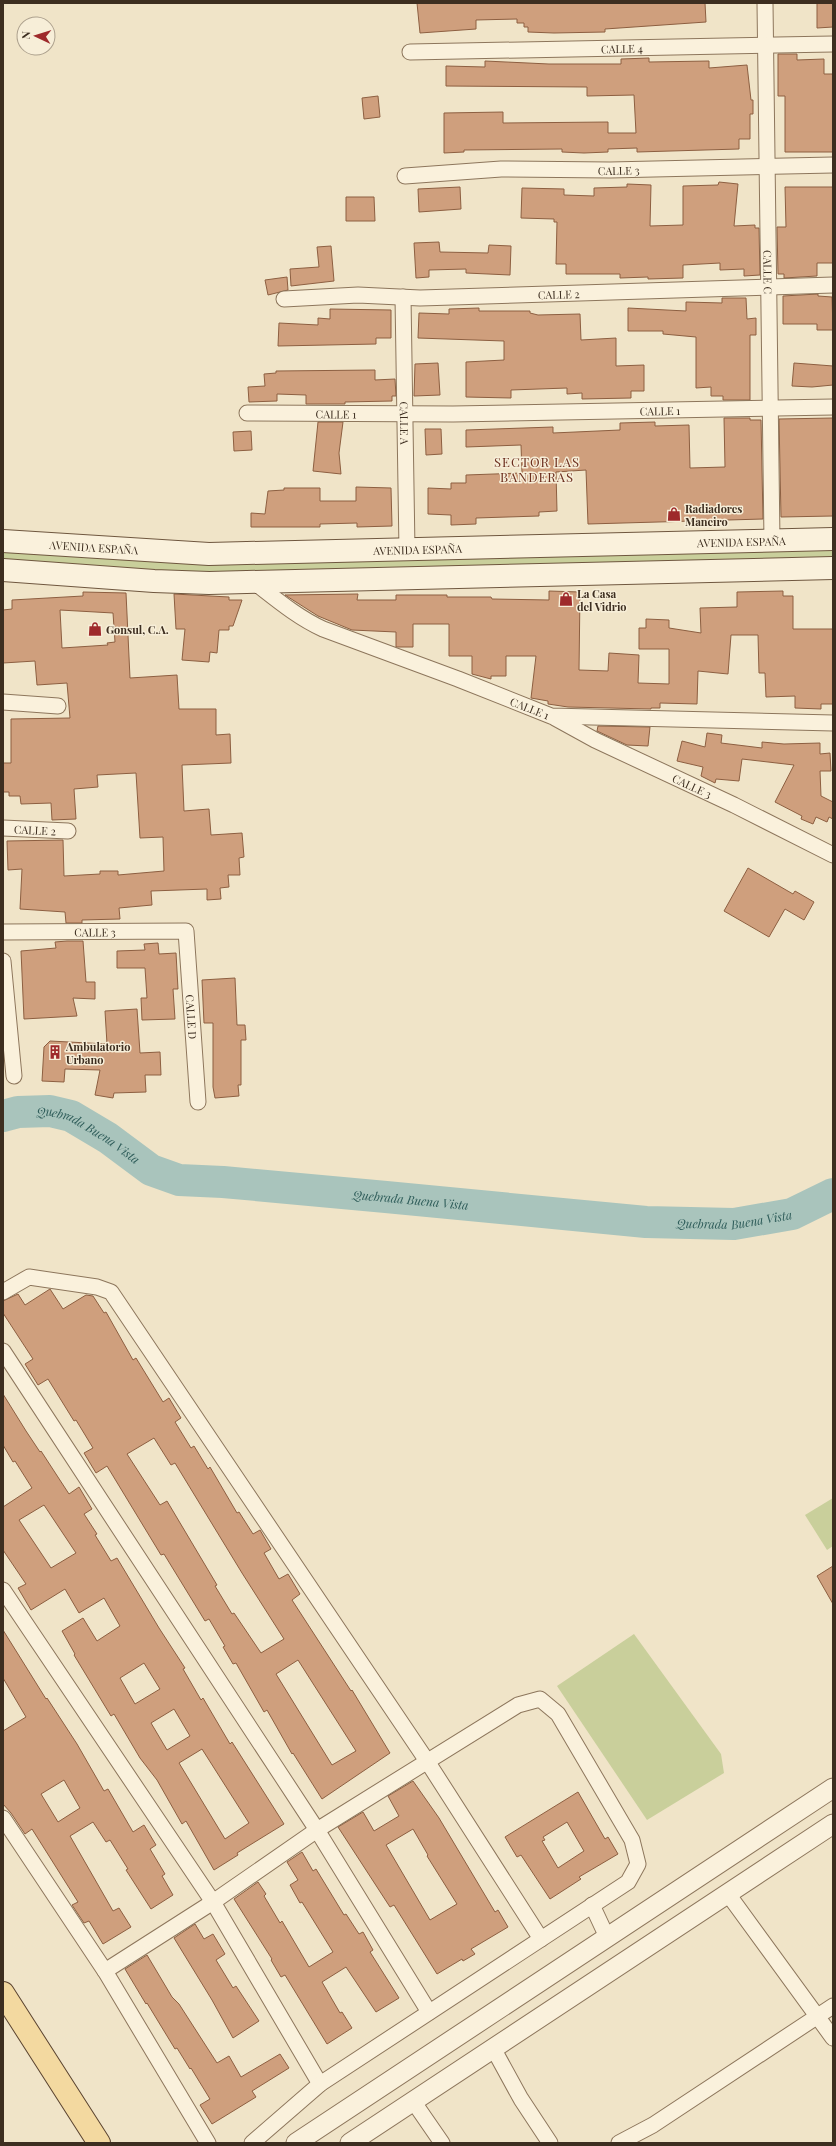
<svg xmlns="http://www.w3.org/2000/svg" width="836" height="2146" font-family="'Playfair Display',serif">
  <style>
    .green { fill: #c9cf9b }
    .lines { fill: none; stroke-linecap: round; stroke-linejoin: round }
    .river { stroke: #a9c4bc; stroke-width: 32 }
    .building { fill: #cf9f7d; stroke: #8d5f41; fill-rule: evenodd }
    .minor-casing { stroke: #8d765c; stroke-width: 17 }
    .tertiary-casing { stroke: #8d765c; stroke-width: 21 }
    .secondary-casing { stroke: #6f573f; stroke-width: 24 }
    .primary-casing { stroke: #5b4430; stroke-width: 24 }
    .minor { stroke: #faf1dc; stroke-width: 15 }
    .tertiary { stroke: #faf1dc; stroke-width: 19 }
    .secondary { stroke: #faf1dc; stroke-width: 22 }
    .primary { stroke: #f3d9a0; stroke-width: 22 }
    .labels { text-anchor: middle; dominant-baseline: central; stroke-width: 3; stroke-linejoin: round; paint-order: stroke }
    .street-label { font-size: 11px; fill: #3d2e20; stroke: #f7eed8 }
    .poi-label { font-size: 11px; font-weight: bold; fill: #3d2e20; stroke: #f7eed8; text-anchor: start }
    .water-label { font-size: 12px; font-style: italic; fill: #2f5d5a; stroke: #f7eed8 }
    .quarter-label { font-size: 13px; letter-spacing: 1px; fill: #6b2e1e; stroke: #f7eed8 }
  </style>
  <rect width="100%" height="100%" fill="#f0e4c8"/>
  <g class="green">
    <polygon points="833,548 833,559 209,574 3,561 3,550"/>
    <polygon points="833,1498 833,1546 827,1550 805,1515"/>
    <polygon points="634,1634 721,1754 724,1773 647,1820 557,1686"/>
  </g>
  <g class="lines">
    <path class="river" id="s1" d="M 3,1116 L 18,1112 L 50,1111 L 71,1116 L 108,1138 L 151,1170 L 179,1180 L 223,1182 L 386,1197 L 646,1222 L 734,1224 L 792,1214 L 833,1194"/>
  </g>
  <g class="building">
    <polygon points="417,3 705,3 706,22 605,29 605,32 554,33 528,32 528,27 524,27 524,23 517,23 517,19 476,20 476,29 420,33"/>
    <polygon points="817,3 833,3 833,27 817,28"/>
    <polygon points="778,54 797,54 797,60 824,59 824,74 833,74 833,152 785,152 785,96 778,96"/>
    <polygon points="649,58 649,62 709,61 709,68 747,65 751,100 753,100 753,114 750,114 750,139 739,139 739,149 637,152 637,148 608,149 608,152 584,153 562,152 562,149 464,150 464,152 444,153 444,113 503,112 503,123 608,122 608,133 636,133 634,95 587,96 587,87 446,86 446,66 485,67 485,61 549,64 621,64 621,59"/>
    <polygon points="378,96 380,117 364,119 362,98"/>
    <polygon points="719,182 738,184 734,226 755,225 755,228 759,228 760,275 744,276 744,269 720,270 720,263 683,265 683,278 648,279 648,277 620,278 620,274 566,274 566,264 556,264 557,222 554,222 554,219 521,218 522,188 564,189 564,195 594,196 594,188 627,187 627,184 651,185 650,226 683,225 683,186 718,185"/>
    <polygon points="460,187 461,209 419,212 418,189"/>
    <polygon points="785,187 833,187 833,263 817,263 817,276 784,278 784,274 778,274 777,227 786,227"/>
    <polygon points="346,197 374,197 375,221 346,221"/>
    <polygon points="439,242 440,252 488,253 489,245 511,246 510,275 466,273 466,269 429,270 429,277 416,278 414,243"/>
    <polygon points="331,246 334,281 291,286 290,269 319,267 317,247"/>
    <polygon points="287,277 288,290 268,295 265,280"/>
    <polygon points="818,294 818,296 832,297 833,330 817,330 817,324 783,324 783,296"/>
    <polygon points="722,298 746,298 747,319 756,318 756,335 750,335 750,400 723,400 723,396 711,396 711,387 696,388 696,337 663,334 663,331 628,331 628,308 686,311 686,302 722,303"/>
    <polygon points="479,308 479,311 530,311 530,313 538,315 580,314 581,340 616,338 616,366 644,365 644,391 631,391 631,398 582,399 582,393 567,394 567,388 511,390 511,398 466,397 466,362 504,360 504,341 418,338 419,313 449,314 449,309"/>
    <polygon points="330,309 391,310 391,338 376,338 376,344 278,346 279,323 318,325 318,318 330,319"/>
    <polygon points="438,363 440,395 414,396 415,364"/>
    <polygon points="794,363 833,366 833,385 812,387 792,386"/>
    <polygon points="375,370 375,380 395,379 396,396 392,396 392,401 345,402 345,404 306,404 306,395 277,394 277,401 249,402 248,387 265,386 264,374 276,373 276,371"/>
    <polygon points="724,418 750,418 750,420 761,420 763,519 588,524 586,470 556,472 557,511 539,512 539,516 476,518 476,524 451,525 451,515 428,514 428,488 451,489 451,483 466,483 466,475 522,473 521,445 466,447 466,430 553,427 553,433 620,430 620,423 655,422 655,426 689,425 690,468 725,467"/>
    <polygon points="833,418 833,516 781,517 779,419"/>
    <polygon points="318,422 343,422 339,453 341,474 313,471"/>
    <polygon points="425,429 441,429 442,454 426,455"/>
    <polygon points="251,431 252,450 234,451 233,432"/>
    <polygon points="356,487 391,488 392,526 357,527 357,523 320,524 320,527 251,527 251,513 265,514 268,491 284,490 284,488 320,488 320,501 356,501"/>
    <polygon points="549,591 580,592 579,670 608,671 609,653 639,655 638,683 669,684 669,649 639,649 639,628 646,628 646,619 669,620 669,628 701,633 700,608 737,607 737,592 783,591 783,596 793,596 793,629 833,629 833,704 821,704 821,709 795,708 795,696 766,697 765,673 759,673 758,635 731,635 728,674 698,671 697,704 660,703 660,708 651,708 651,709 568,707 548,704 548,701 531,698 536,656 506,656 506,676 491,676 491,679 472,674 472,656 449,656 449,624 413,624 413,647 396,647 396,632 352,630 318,616 285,595 358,594 357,600 396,600 396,595 447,595 447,597 491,597 492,599 549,600"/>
    <path d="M 83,592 L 126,593 L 130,678 L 177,675 L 179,709 L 216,709 L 216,735 L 230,734 L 231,763 L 182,765 L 184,811 L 209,809 L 211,835 L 242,833 L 244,857 L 239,858 L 240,875 L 228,875 L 229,887 L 220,888 L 221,899 L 207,900 L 207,889 L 151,891 L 152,905 L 119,908 L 120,919 L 82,920 L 82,923 L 66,923 L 65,912 L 20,909 L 22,869 L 8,870 L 7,841 L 63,840 L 64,876 L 100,874 L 100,871 L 118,871 L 118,875 L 164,871 L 163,837 L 140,838 L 136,773 L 97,775 L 98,787 L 74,789 L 76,819 L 52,820 L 51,803 L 21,804 L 20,796 L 9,796 L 9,792 L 3,792 L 3,763 L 11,763 L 11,719 L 70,718 L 67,683 L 37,685 L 35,661 L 3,663 L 3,610 L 12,609 L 12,600 L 83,596 ZM 60,610 L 113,613 L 115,642 L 107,643 L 108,645 L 62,648 Z"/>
    <polygon points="174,594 229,597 229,600 242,600 233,626 229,626 229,630 219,630 217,653 210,652 209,662 182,660 185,629 176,629"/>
    <polygon points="598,726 650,727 648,746 627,745 597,731"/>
    <polygon points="707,733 722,735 721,743 762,748 762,742 784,744 820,743 820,754 830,753 831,771 820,771 821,796 833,802 833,819 829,817 827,822 816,817 813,824 801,819 802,816 775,802 794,765 742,759 739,781 716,779 715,783 701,776 703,767 677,761 682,741 705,747"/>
    <polygon points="748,868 793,894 795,891 814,902 804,920 785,909 769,937 724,911"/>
    <polygon points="67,941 83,941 86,982 95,982 95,999 73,998 77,1016 24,1019 21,951 56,948 55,942"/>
    <polygon points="158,943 159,954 176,953 178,989 173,989 175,1019 142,1020 141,998 147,998 145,968 117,968 117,951 145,950 144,944"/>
    <polygon points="235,978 237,1025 245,1025 246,1040 241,1040 241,1085 238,1085 239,1096 215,1098 213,1087 213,1023 204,1023 202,980"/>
    <polygon points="137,1009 140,1053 160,1052 161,1075 145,1075 146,1092 114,1093 113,1098 95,1095 100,1070 65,1069 64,1082 42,1081 44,1047 50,1041 107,1044 105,1011"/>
    <path d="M 50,1289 L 63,1309 L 86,1295 L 93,1296 L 104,1313 L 106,1312 L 133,1360 L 136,1358 L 163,1402 L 169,1398 L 181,1418 L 175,1422 L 191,1448 L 194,1446 L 208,1469 L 210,1467 L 237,1513 L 239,1512 L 253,1534 L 260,1530 L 271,1549 L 264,1553 L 279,1579 L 288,1574 L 300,1594 L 292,1600 L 351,1691 L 352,1690 L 390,1753 L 322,1799 L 293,1753 L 292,1754 L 267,1710 L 264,1712 L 236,1663 L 233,1664 L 223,1647 L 225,1646 L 209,1619 L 205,1621 L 164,1554 L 161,1555 L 107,1466 L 96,1473 L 84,1453 L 93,1448 L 76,1420 L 74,1421 L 48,1379 L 38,1385 L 25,1364 L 33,1359 L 3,1313 L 3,1301 L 18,1294 L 25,1305 ZM 154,1438 L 171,1465 L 175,1463 L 242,1573 L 284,1639 L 261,1653 L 234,1613 L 232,1614 L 215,1586 L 217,1585 L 167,1501 L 160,1505 L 127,1454 ZM 298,1660 L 356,1751 L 332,1765 L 276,1674 Z"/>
    <path d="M 3,1394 L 26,1431 L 40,1452 L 41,1451 L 69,1494 L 79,1487 L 92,1509 L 84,1514 L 97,1534 L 95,1535 L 111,1561 L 117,1558 L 159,1628 L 185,1668 L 183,1669 L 201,1700 L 203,1698 L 230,1744 L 232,1742 L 284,1824 L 237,1853 L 238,1855 L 214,1870 L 186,1821 L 182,1824 L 157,1780 L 140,1758 L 114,1714 L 111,1716 L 74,1655 L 75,1654 L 62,1631 L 83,1618 L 97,1641 L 120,1626 L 104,1598 L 79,1613 L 65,1589 L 31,1610 L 18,1588 L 26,1584 L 3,1550 L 3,1507 L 32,1488 L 15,1461 L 13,1462 L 3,1445 ZM 44,1505 L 76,1553 L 51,1568 L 19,1520 ZM 144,1663 L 160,1689 L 135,1704 L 120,1678 ZM 174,1709 L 190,1736 L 167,1750 L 151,1723 ZM 202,1749 L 249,1823 L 225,1839 L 179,1763 Z"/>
    <polygon points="833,1566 833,1604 817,1576"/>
    <path d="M 3,1630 L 46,1699 L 47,1698 L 77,1744 L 104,1791 L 108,1789 L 133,1832 L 144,1825 L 156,1845 L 150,1849 L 165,1874 L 162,1876 L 173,1895 L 151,1909 L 126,1870 L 128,1869 L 110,1840 L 106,1842 L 93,1822 L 70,1836 L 113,1911 L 119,1908 L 131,1927 L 103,1944 L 89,1921 L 84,1923 L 72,1905 L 78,1902 L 32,1829 L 25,1834 L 11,1813 L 3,1804 L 3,1731 L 26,1717 L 3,1678 ZM 64,1780 L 80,1808 L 58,1822 L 41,1794 Z"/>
    <path d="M 413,1781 L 439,1818 L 495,1912 L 498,1910 L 508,1927 L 471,1949 L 475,1954 L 463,1961 L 462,1959 L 437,1974 L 394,1905 L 390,1907 L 338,1827 L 363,1812 L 374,1831 L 399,1816 L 388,1796 ZM 413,1829 L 428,1855 L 427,1856 L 457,1904 L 430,1920 L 386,1845 Z"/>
    <path d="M 578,1792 L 605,1839 L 608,1837 L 618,1854 L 579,1877 L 581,1879 L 550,1899 L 521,1855 L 517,1857 L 505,1837 ZM 567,1822 L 584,1851 L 558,1868 L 542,1841 L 545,1840 L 543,1837 Z"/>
    <polygon points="302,1852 313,1871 316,1869 344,1915 346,1914 359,1934 363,1932 373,1950 370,1952 399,1998 376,2012 346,1967 322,1982 340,2013 342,2012 352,2028 327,2044 285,1975 281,1977 271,1960 272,1959 234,1899 258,1882 266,1894 264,1896 280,1923 282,1921 309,1967 333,1952 302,1902 300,1903 290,1885 298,1880 287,1862"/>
    <polygon points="195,1924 204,1939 213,1934 225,1954 216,1960 233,1988 236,1986 259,2021 233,2038 212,2000 174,1938"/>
    <polygon points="147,1955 172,1997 179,2004 217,2063 229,2056 241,2077 280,2054 289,2068 252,2091 256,2097 212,2124 200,2105 210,2099 191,2068 190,2069 177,2048 175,2049 147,2003 146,2004 125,1969"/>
  </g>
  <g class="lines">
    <defs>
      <g id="minor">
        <path id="s2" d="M 765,3 L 772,541"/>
        <path id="s3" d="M 410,52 L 833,44"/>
        <path id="s4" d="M 405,176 L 501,169 L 610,170 L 833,165"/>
        <path id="s5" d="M 403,297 L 407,550"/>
        <path id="s6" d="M 284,299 L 358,295 L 420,298 L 833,285"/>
        <path id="s7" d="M 247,413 L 453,414 L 833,407"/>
        <path id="s8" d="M 254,582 C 276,599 297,617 323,629 L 458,679 L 551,716 L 833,723"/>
        <polyline points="3,702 58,706"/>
        <path id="s9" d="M 555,718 L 595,740 L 734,805 L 833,855"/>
        <path id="s10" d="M 3,828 L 68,831"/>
        <path id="s11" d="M 3,932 L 186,931 L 198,1102"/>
        <polyline points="3,961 14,1076"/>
        <polyline points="3,1292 29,1277 97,1287 111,1292 427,1761 541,1939"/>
        <polyline points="3,1351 317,1830 429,2012"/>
        <polyline points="3,1590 213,1902 320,2084"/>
        <polyline points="3,1818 105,1971 208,2143"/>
        <polyline points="728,1894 833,2038"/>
        <polyline points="592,1905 607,1937"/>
        <polyline points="105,1971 213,1902 317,1830 518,1705 540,1699 558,1714 632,1840 638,1864 628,1882 320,2084 252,2143"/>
        <polyline points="493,2048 521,2099 550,2143"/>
        <polyline points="413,2101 442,2143"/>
        <polyline points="619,2143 653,2125 833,2006"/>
      </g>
      <g id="tertiary">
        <polyline points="296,2143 833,1788"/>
        <polyline points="350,2143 833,1824"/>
      </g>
      <g id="secondary">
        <path id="s12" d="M 3,541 L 209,554 L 833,539"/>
        <polyline points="3,570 154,581 209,583 833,568"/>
      </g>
      <polyline id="primary" points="3,1993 99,2143"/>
    </defs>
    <use href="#minor" class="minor-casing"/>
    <use href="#tertiary" class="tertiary-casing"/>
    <use href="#secondary" class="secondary-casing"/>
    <use href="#primary" class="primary-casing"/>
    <use href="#minor" class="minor"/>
    <use href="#tertiary" class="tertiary"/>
    <use href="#secondary" class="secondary"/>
    <use href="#primary" class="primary"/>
  </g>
  <defs>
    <symbol id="shop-bare" viewBox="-9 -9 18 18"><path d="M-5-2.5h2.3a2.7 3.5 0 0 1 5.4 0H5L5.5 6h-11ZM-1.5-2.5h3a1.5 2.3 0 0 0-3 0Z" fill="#9e2a2b" stroke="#f7eed8" stroke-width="2.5" paint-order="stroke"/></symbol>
    <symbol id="building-bare" viewBox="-9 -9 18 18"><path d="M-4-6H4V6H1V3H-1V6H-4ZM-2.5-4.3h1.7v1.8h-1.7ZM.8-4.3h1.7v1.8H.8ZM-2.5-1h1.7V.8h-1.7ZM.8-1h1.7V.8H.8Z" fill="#9e2a2b" stroke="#f7eed8" stroke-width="2.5" paint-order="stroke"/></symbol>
  </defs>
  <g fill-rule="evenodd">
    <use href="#shop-bare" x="664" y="504" width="20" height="20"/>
    <use href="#shop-bare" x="556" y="589" width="20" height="20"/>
    <use href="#shop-bare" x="85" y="619" width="20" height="20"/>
    <use href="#building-bare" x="45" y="1042" width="20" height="20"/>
  </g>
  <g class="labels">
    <g class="street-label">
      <text stroke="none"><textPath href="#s3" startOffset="212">CALLE 4</textPath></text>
      <text stroke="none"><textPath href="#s4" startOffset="214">CALLE 3</textPath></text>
      <text stroke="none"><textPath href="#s2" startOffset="269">CALLE C</textPath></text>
      <text stroke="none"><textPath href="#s6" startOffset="275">CALLE 2</textPath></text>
      <text stroke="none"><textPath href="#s7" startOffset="413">CALLE 1</textPath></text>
      <text stroke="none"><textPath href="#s7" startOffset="89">CALLE 1</textPath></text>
      <text stroke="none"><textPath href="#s5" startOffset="126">CALLE A</textPath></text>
      <text stroke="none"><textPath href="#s12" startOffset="739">AVENIDA ESPAÑA</textPath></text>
      <text stroke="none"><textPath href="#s12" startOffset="91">AVENIDA ESPAÑA</textPath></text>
      <text stroke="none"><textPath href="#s12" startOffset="415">AVENIDA ESPAÑA</textPath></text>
      <text stroke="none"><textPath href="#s8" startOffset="305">CALLE 1</textPath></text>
      <text stroke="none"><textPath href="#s9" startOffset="153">CALLE 3</textPath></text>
      <text stroke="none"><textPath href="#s10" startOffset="32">CALLE 2</textPath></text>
      <text stroke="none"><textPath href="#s11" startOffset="92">CALLE 3</textPath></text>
      <text stroke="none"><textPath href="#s11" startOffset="269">CALLE D</textPath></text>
    </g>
    <g class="poi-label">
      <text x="685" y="508">Radiadores<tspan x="685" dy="13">Maneiro</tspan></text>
      <text x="577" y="593">La Casa<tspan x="577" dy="13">del Vidrio</tspan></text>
      <text x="106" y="629">Gonsul, C.A.</text>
      <text x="66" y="1046">Ambulatorio<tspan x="66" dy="13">Urbano</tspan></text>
    </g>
    <g class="water-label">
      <text stroke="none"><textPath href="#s1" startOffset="92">Quebrada Buena Vista</textPath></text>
      <text stroke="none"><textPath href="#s1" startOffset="428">Quebrada Buena Vista</textPath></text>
      <text stroke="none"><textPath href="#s1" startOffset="753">Quebrada Buena Vista</textPath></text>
    </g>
    <g class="quarter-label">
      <text x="537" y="461">SECTOR LAS<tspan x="537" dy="15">BANDERAS</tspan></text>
    </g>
  </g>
  <rect width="836" height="2146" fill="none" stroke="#3d2e20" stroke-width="8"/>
  <g transform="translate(36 36) rotate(274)"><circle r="19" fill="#f7eed8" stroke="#ada18e"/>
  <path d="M0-3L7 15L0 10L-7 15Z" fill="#9e2a2b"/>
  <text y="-6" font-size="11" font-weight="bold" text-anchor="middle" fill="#3d2e20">N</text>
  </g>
</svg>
